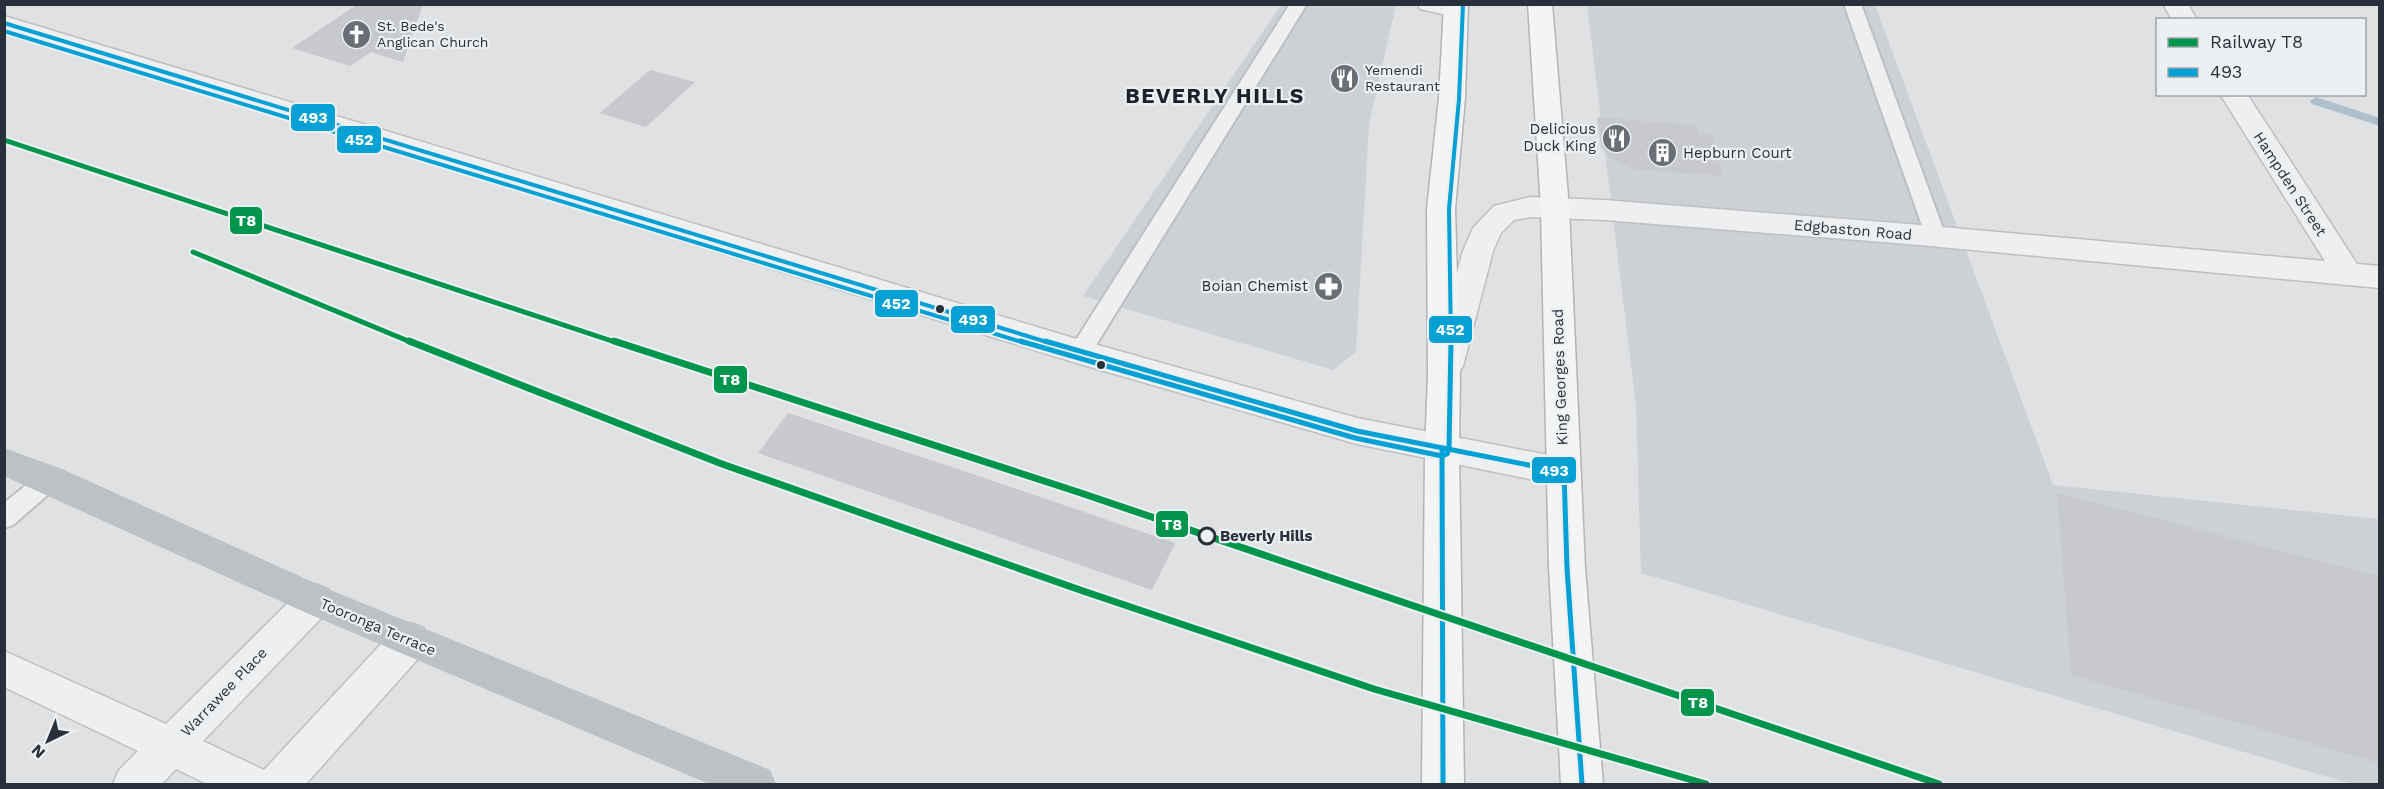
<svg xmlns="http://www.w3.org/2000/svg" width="2384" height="789" font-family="'Work Sans',sans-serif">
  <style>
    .built { fill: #cdd1d6 }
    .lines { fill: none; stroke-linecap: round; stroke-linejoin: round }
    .stream { fill: #afc0cd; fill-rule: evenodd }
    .building { fill: #c7c9cc }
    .service-casing { stroke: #bdbfc1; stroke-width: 4 }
    .minor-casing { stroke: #bdbfc1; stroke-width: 3 }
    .tertiary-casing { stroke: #bdbfc1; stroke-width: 3 }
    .trunk-casing { stroke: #b2b4b8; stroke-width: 3 }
    .service { fill: #eeeff0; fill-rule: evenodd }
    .minor { fill: #eeeff0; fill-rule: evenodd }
    .tertiary { fill: #eeeff0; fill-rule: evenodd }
    .secondary { fill: #bdc1c3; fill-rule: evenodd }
    .trunk { fill: #f3f4f4; fill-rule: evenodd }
    .bus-1-far1-casing { stroke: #ecf0f3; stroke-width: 8 }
    .bus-1-casing { stroke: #ecf0f3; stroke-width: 10 }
    .bus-2-far1-casing { stroke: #ecf0f3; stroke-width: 8 }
    .bus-2-casing { stroke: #ecf0f3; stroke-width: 10 }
    .bus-1-far1 { stroke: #06a1d4; stroke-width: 4 }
    .bus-1 { stroke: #06a1d4; stroke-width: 5 }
    .bus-2-far1 { stroke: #06a1d4; stroke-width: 4 }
    .bus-2 { stroke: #06a1d4; stroke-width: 5 }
    .rail-1-far1-casing { stroke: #ecf0f3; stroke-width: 9 }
    .rail-1-casing { stroke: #ecf0f3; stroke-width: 11 }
    .rail-1-far1 { stroke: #00954c; stroke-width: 5 }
    .rail-1 { stroke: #00954c; stroke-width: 7 }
    .bus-dot { fill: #28313b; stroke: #ecf0f3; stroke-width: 2 }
    .stop-dot { fill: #ecf0f3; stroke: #28313b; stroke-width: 3 }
    .labels { text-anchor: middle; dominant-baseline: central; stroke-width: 4.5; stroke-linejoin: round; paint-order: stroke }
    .far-poi-label { font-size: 14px; fill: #28313b; stroke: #ecf0f3; text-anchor: start }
    .poi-label { font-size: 15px; fill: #28313b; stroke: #ecf0f3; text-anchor: end }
    .street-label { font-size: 15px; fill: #28313b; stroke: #ecf0f3 }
    .stop-label { font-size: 15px; font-weight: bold; fill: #28313b; stroke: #ecf0f3; text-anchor: start }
    .district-label { font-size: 21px; font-weight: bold; letter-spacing: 1.5px; fill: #1a222b; stroke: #ecf0f3 }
    .line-badge { stroke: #ecf0f3; stroke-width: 2 }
    .badge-label { font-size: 16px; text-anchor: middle; font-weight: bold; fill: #fff }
  </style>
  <rect width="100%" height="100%" fill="#dfe1e3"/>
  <g class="built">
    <polygon points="1281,5 1396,5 1369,124 1356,352 1333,370 1083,296"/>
    <polygon points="1587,5 1875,5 2053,485 2379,519 2379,784 2352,784 1641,573 1636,406"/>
  </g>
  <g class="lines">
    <polygon class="stream" points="2316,97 2380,118 2380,126 2312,104 2310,101"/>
  </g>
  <g class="building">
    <polygon points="358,4 423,4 403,62 371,52 350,66 292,48"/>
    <polygon points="650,70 695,82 646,127 600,113"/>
    <polygon points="1597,117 1696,125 1699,134 1713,135 1722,176 1633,169 1613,160 1601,147"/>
    <polygon points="788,413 964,471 1175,543 1152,590 758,453"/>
    <polygon points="2057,493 2379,576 2379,763 2071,675"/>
  </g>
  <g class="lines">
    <defs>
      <g id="service">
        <polygon points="1290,4 1307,4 1088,358 1080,360 1072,358 1069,352 1072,346"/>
        <polygon points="1844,4 1861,4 1946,237 1943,242 1936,244 1929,242 1926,237"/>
        <polygon points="50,470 58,472 62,479 58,486 13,525 4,528 4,503 42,472"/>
      </g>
      <g id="minor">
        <polygon points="1417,4 1464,4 1468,10 1465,15 1456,17 1420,9"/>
        <polygon points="2163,4 2188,4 2197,20 2172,20"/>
        <polygon points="2220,94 2247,94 2357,264 2380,266 2380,288 1908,244 1604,220 1530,217 1514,220 1501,233 1493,251 1463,366 1458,374 1447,378 1436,374 1431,366 1463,251 1473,228 1494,206 1530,197 1604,200 1908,224 2325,261"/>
        <polygon points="315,584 328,589 334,600 328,611 203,741 264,770 396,628 410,623 424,628 429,640 424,652 306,784 207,784 176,769 162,784 113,784 119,770 138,751 4,687 4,651 166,724 302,589"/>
      </g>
      <polygon id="tertiary" points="4,16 1080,340 1357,418 1564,458 1576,462 1581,472 1576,482 1564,486 1357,444 1080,364 4,31"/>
      <g id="trunk">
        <polygon points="1444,4 1468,4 1465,98 1455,209 1460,377 1459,449 1464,784 1422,784 1425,449 1428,377 1427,209 1439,98"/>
        <polygon points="1528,4 1552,4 1569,208 1585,568 1603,784 1561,784 1549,568 1541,208"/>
      </g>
    </defs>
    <use href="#service" class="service-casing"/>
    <use href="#minor" class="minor-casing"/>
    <use href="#tertiary" class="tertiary-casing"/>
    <use href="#trunk" class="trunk-casing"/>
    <use href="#service" class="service"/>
    <use href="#minor" class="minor"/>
    <use href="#tertiary" class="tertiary"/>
    <polygon class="secondary" points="4,448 62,469 328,589 770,770 776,784 709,784 302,611 4,476"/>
    <use href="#trunk" class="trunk"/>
    <defs>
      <polyline id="bus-1-far1" points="4,23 1050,343"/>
      <g id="bus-1">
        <polyline points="1045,341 1357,431 1564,472 1567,568 1582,784"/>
        <polyline points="1442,449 1443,784"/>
      </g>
      <g id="bus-2-far1">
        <polyline points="4,31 1025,343"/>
        <polyline points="1451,343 1449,209 1459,99 1463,4"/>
      </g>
      <polyline id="bus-2" points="1020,341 1355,438 1442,456 1447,454 1449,449 1451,341"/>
    </defs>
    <use href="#bus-1-far1" class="bus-1-far1-casing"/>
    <use href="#bus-1" class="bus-1-casing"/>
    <use href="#bus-2-far1" class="bus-2-far1-casing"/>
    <use href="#bus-2" class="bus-2-casing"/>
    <use href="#bus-1-far1" class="bus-1-far1"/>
    <use href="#bus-1" class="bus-1"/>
    <use href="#bus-2-far1" class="bus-2-far1"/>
    <use href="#bus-2" class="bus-2"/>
    <defs>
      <g id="rail-1-far1">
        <polyline points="4,140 618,343"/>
        <polyline points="193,252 413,343"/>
      </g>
      <g id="rail-1">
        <polyline points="409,341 722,464 1083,591 1374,689 1706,784"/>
        <polyline points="614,341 1078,492 1939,784"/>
      </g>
    </defs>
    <use href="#rail-1-far1" class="rail-1-far1-casing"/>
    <use href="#rail-1" class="rail-1-casing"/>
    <use href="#rail-1-far1" class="rail-1-far1"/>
    <use href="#rail-1" class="rail-1"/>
  </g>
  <defs>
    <symbol id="church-disc" viewBox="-11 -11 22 22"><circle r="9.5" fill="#686f76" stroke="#ecf0f3"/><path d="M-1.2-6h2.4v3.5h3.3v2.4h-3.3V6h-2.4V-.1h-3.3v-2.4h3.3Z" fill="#fff"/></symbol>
    <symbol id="restaurant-disc" viewBox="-11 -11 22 22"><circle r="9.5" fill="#686f76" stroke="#ecf0f3"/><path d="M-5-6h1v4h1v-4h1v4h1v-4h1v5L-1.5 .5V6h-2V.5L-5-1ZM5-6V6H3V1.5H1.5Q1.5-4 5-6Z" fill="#fff"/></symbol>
    <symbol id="building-disc" viewBox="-11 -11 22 22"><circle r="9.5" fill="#686f76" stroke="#ecf0f3"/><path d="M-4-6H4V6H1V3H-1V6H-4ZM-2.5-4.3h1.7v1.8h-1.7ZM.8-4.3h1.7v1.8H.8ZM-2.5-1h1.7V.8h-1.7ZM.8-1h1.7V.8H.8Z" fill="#fff"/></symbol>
    <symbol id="pharmacy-disc" viewBox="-11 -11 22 22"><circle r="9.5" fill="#686f76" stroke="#ecf0f3"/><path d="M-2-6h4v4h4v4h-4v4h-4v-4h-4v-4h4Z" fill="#fff"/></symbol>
  </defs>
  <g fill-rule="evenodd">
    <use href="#church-disc" x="340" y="18" width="33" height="33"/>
    <use href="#restaurant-disc" x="1328" y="62" width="33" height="33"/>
    <use href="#restaurant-disc" x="1600" y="122" width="33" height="33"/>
    <use href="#building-disc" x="1646" y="136" width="33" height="33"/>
    <use href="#pharmacy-disc" x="1312" y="270" width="33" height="33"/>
  </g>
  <g class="bus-dot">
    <circle cx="940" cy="309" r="5"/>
    <circle cx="1101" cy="365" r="5"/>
  </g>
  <circle class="stop-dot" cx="1207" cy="536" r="8"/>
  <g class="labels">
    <g class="far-poi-label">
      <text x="377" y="26">St. Bede's<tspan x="377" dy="16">Anglican Church</tspan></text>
      <text x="1365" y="70">Yemendi<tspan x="1365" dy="16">Restaurant</tspan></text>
    </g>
    <g class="poi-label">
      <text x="1596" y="129">Delicious<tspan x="1596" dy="17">Duck King</tspan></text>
      <text x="1683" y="153" text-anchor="start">Hepburn Court</text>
      <text x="1308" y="286">Boian Chemist</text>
    </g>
    <g class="street-label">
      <text transform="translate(2290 184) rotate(57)">Hampden Street</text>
      <text transform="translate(1853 230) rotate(5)">Edgbaston Road</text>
      <text transform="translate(1560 377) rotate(-92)">King Georges Road</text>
      <text transform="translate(378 627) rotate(23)">Tooronga Terrace</text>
      <text transform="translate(224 692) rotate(-46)">Warrawee Place</text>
    </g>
    <g class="stop-label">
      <text x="1220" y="536">Beverly Hills</text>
    </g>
    <g class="district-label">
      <text x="1215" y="95">BEVERLY HILLS</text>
    </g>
  </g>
  <g class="line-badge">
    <rect x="290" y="103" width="46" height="29" rx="6" fill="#06a1d4"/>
    <rect x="336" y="125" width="46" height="29" rx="6" fill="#06a1d4"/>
    <rect x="229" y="206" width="34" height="29" rx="6" fill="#00954c"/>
    <rect x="874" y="289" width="45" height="29" rx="6" fill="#06a1d4"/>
    <rect x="950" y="305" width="46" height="29" rx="6" fill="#06a1d4"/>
    <rect x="1428" y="315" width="45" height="29" rx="6" fill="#06a1d4"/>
    <rect x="713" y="365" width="35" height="29" rx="6" fill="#00954c"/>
    <rect x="1531" y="456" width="46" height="28" rx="6" fill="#06a1d4"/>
    <rect x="1155" y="510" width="34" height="28" rx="6" fill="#00954c"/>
    <rect x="1680" y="688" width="35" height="29" rx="6" fill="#00954c"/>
  </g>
  <g class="badge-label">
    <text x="313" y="123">493</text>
    <text x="359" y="145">452</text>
    <text x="246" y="226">T8</text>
    <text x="896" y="309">452</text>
    <text x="973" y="325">493</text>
    <text x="1450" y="335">452</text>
    <text x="730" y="385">T8</text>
    <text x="1554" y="476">493</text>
    <text x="1172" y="530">T8</text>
    <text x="1698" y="708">T8</text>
  </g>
  <rect width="2384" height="789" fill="none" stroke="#28313b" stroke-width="12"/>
  <rect x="2156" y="18" width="210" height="78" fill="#ecf0f3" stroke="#9ea4a9" stroke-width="1.5"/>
  <rect x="2168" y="38" width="30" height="9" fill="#00954c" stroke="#9ea4a9" stroke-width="1.5"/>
  <text x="2210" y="48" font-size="18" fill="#28313b">Railway T8</text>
  <rect x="2168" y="68" width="30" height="9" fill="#06a1d4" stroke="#9ea4a9" stroke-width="1.5"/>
  <text x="2210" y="78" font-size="18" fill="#28313b">493</text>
  <g transform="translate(48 741) rotate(223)" stroke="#ecf0f3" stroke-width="4.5" paint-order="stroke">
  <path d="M0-4.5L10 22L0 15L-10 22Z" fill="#28313b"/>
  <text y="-9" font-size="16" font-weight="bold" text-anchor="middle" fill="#28313b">N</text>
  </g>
</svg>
